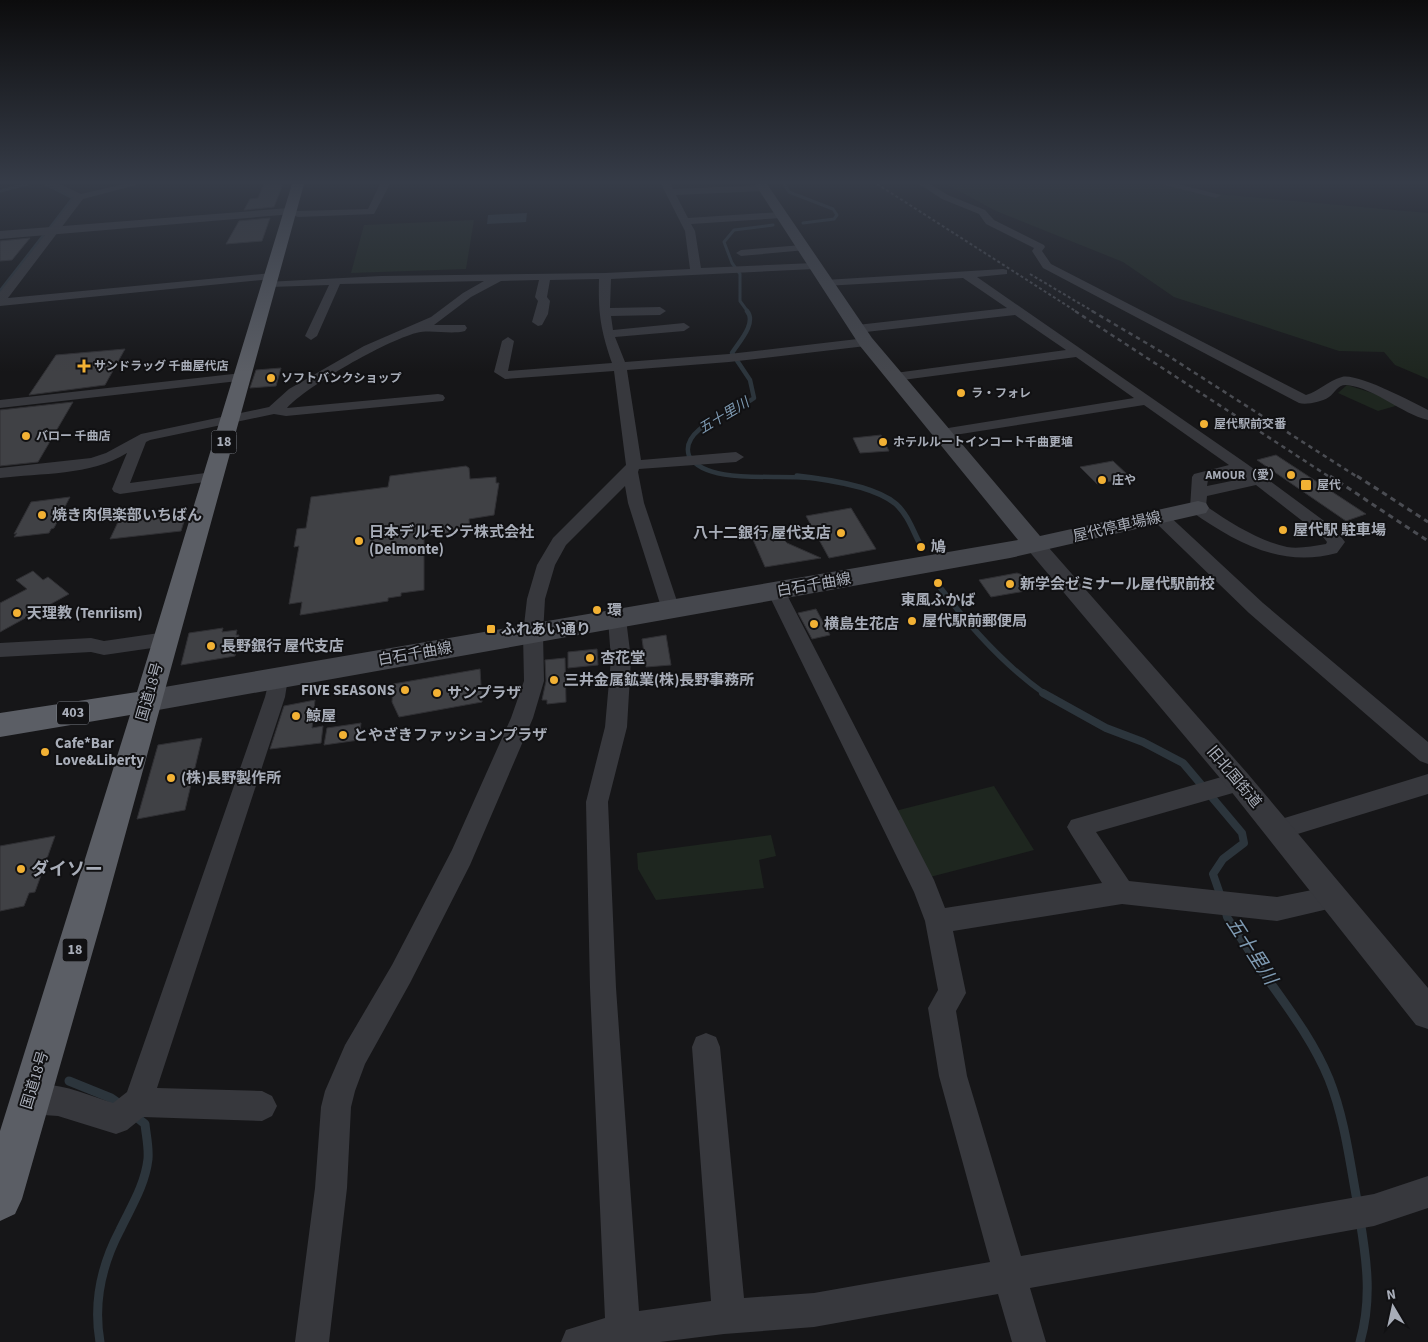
<svg xmlns="http://www.w3.org/2000/svg" width="1428" height="1342" font-family="'Source Sans 3','Noto Sans JP',sans-serif">
  <style>
    .green { fill: #1e261f }
    .water { fill: #2c353c }
    .lines { fill: none; stroke-linecap: round; stroke-linejoin: round }
    .stream-far4 { stroke: #2c353c; stroke-width: 3 }
    .stream-far3 { stroke: #2c353c; stroke-width: 4.5 }
    .stream-far2 { stroke: #2c353c; stroke-width: 5.5 }
    .stream-far1 { stroke: #2c353c; stroke-width: 8 }
    .stream { stroke: #2c353c; stroke-width: 9 }
    .building { fill: #404145; stroke: #303034 }
    .minor { fill: #37383d; fill-rule: evenodd }
    .tertiary { fill: #37383d; fill-rule: evenodd }
    .secondary { fill: #45474d; fill-rule: evenodd }
    .trunk { fill: #5b5e65; fill-rule: evenodd }
    .rail-far2 { stroke: #4a4c52; stroke-width: 2; stroke-dasharray: 3 2.5; stroke-linecap: butt }
    .rail-far1 { stroke: #4a4c52; stroke-width: 2.5; stroke-dasharray: 4.5 4; stroke-linecap: butt }
    .rail { stroke: #4a4c52; stroke-width: 3; stroke-dasharray: 5.5 4.5; stroke-linecap: butt }
    .poi-dot { fill: #f2b134; stroke: #111113; stroke-width: 2 }
    .labels { text-anchor: middle; dominant-baseline: central; stroke-width: 4; stroke-linejoin: round; paint-order: stroke }
    .far-poi-label { font-size: 12px; font-weight: bold; fill: #a8adb8; stroke: #111113; text-anchor: start }
    .far-water-label { font-size: 14px; font-style: italic; fill: #7f9bb3; stroke: #111113 }
    .shield { fill: #111113; stroke: #7b7e86; stroke-width: 1 }
    .shield-label { font-size: 14px; font-weight: bold; fill: #a8adb8 }
    .poi-label { font-size: 15px; font-weight: bold; fill: #a8adb8; stroke: #111113; text-anchor: start }
    .street-label { font-size: 15px; fill: #a8adb8; stroke: #111113 }
    .near-poi-label { font-size: 18px; font-weight: bold; fill: #a8adb8; stroke: #111113; text-anchor: start }
    .near-water-label { font-size: 19px; font-style: italic; fill: #7f9bb3; stroke: #111113 }
  </style>
  <rect width="100%" height="100%" fill="#161618"/>
  <g class="green">
    <polygon points="946,184 1160,184 1216,194 1428,213 1428,379 1395,365 1384,352 1339,351 1174,297 1123,262 996,211"/>
    <polygon points="474,220 466,269 351,273 364,225"/>
    <polygon points="1347,385 1382,396 1399,405 1378,411 1338,393"/>
    <polygon points="994,786 1034,850 930,877 895,811"/>
    <polygon points="771,835 776,856 759,860 764,888 656,900 638,869 637,853"/>
  </g>
  <polygon class="water" points="527,213 526,222 487,224 488,215"/>
  <g class="lines">
    <g class="stream-far4">
      <polyline points="45,184 73,198 50,228"/>
      <polyline points="784,184 789,192 833,209 837,215 834,219 803,223"/>
      <polyline points="0,191 28,184"/>
      <polyline points="0,291 43,236"/>
      <polyline points="748,312 740,301 740,274 732,263 724,242 734,230 773,225"/>
    </g>
    <path class="stream-far3" d="M 747,311 C 757,323 739,342 732,353 L 750,380 L 754,398 C 736,412 679,427 689,456 C 706,485 777,474 808,478"/>
    <g class="stream-far2">
      <path d="M 797,476 C 825,479 875,486 896,504 C 908,515 913,531 920,544"/>
      <path d="M 939,586 C 969,626 1004,665 1045,694"/>
    </g>
    <g class="stream-far1">
      <polyline points="1043,693 1106,728 1143,742 1183,763 1242,833 1244,843 1223,859 1213,874 1221,897"/>
      <polyline points="1225,909 1227,917 1265,976"/>
    </g>
    <g class="stream">
      <path d="M 1264,974 C 1288,1008 1313,1040 1329,1079 C 1345,1119 1350,1164 1358,1206"/>
      <polyline points="69,1081 111,1098 121,1105"/>
      <path d="M 1360,1220 C 1367,1262 1372,1300 1360,1342"/>
      <path d="M 100,1342 C 93,1302 101,1266 120,1230 C 131,1207 145,1185 148,1159 C 149,1147 146,1135 145,1124 L 135,1116"/>
    </g>
  </g>
  <g class="building">
    <polygon points="264,184 283,184 274,207 244,210 250,199 258,198"/>
    <polygon points="270,218 262,241 226,244 239,221"/>
    <polygon points="30,238 12,260 0,261 0,241"/>
    <polygon points="125,349 105,385 29,395 56,355"/>
    <polygon points="281,368 276,386 250,388 256,370"/>
    <polygon points="73,402 38,462 0,466 0,410"/>
    <polygon points="881,435 889,451 860,453 853,438"/>
    <polygon points="1276,455 1366,514 1346,521 1257,460"/>
    <polygon points="1113,461 1130,477 1097,484 1080,467"/>
    <polygon points="466,466 469,468 470,479 496,477 496,483 499,483 494,515 469,519 470,530 424,536 424,590 401,593 401,596 388,598 388,601 300,615 302,602 289,604 299,546 294,547 297,529 306,528 311,497 388,487 390,476"/>
    <polygon points="70,497 54,528 51,529 49,533 14,537 17,533 14,534 31,502"/>
    <polygon points="851,508 876,549 829,558 806,516"/>
    <polygon points="187,512 181,531 110,539 118,522"/>
    <polygon points="775,531 787,543 821,558 765,567 751,535"/>
    <polygon points="33,571 43,580 48,577 69,594 0,632 0,603 27,589 16,580"/>
    <polygon points="1017,573 1054,586 991,597 979,580"/>
    <polygon points="816,609 830,635 812,639 798,613"/>
    <polygon points="223,628 222,632 237,630 236,635 239,635 235,656 181,665 189,633"/>
    <polygon points="666,635 671,665 646,667 642,639"/>
    <polygon points="597,649 598,665 568,668 568,652"/>
    <polygon points="565,658 566,702 547,704 547,700 542,700 546,681 545,660"/>
    <polygon points="480,669 482,702 399,717 392,702 393,684"/>
    <polygon points="315,700 312,728 323,726 321,743 270,749 284,706"/>
    <polygon points="361,723 359,740 324,745 327,728"/>
    <polygon points="202,738 185,810 137,819 158,745"/>
    <polygon points="55,836 35,892 29,893 24,906 0,911 0,846"/>
  </g>
  <g class="lines">
    <g class="minor">
      <polygon points="48,184 60,184 81,194 124,184 140,184 83,199 8,298 272,273 278,276 272,279 0,306 0,292 74,198"/>
      <polygon points="380,184 390,184 374,214 298,217 284,212 289,209 298,211 368,209"/>
      <path d="M 661,184 L 671,184 L 673,189 L 764,185 L 769,188 L 764,191 L 676,195 L 688,218 L 781,212 L 786,215 L 781,218 L 691,224 L 695,231 L 701,268 L 814,263 L 820,266 L 814,269 L 611,279 L 610,308 L 660,307 L 666,311 L 660,315 L 611,316 L 613,330 L 684,323 L 690,327 L 684,331 L 615,337 L 625,362 L 729,354 L 866,338 L 872,342 L 866,346 L 729,362 L 627,370 L 641,460 L 736,452 L 744,457 L 736,462 L 639,469 L 638,472 L 644,503 L 680,610 L 678,615 L 671,617 L 664,615 L 662,610 L 628,503 L 625,486 L 566,545 L 555,565 L 545,599 L 543,634 L 544,681 L 533,718 L 470,865 L 410,983 L 365,1064 L 355,1091 L 351,1107 L 347,1188 L 329,1342 L 295,1342 L 315,1188 L 321,1107 L 325,1091 L 345,1045 L 392,965 L 452,850 L 511,718 L 524,681 L 523,634 L 527,599 L 537,565 L 553,538 L 626,465 L 614,371 L 505,379 L 494,372 L 502,341 L 508,337 L 514,341 L 508,371 L 612,363 C 601,331 598,314 599,279 L 550,280 L 547,297 L 550,301 L 548,314 L 542,325 L 538,326 L 532,322 L 538,301 L 535,297 L 539,280 L 501,281 L 471,297 L 434,325 L 465,325 L 467,328 L 465,331 C 450,335 431,329 416,333 C 386,341 308,385 287,408 L 438,394 L 443,395 L 445,398 L 443,401 L 286,416 L 274,414 L 150,440 L 146,442 L 130,483 L 213,472 L 219,474 L 221,477 L 219,480 L 120,494 L 114,492 L 112,489 L 127,453 C 90,476 41,473 0,478 L 0,468 L 91,458 L 106,453 L 141,434 L 269,407 L 289,389 L 364,346 L 431,317 L 463,293 L 484,281 L 340,284 L 317,336 L 311,340 L 305,336 L 329,285 L 270,287 L 266,286 L 266,282 L 381,276 L 605,273 L 690,269 L 685,231 Z"/>
      <path d="M 919,184 L 930,184 L 948,195 L 985,210 L 994,220 L 1044,245 L 1045,247 L 1042,251 L 1051,264 L 1306,395 C 1320,391 1327,381 1342,377 C 1358,373 1412,402 1428,410 L 1428,420 C 1400,413 1377,389 1347,385 C 1338,384 1335,393 1329,397 C 1322,402 1306,405 1299,403 L 1043,268 L 1032,251 L 1034,248 L 986,224 L 979,214 L 942,199 Z"/>
      <polygon points="1161,184 1178,184 1221,195 1216,198"/>
      <polygon points="802,245 807,248 806,250 741,256 736,253 741,250"/>
      <path d="M 1003,269 L 1007,270 L 1007,274 L 977,277 L 1247,464 L 1335,529 L 1345,542 L 1337,553 C 1281,568 1237,543 1192,512 L 1190,508 L 1192,477 L 1194,474 L 1229,465 L 1144,405 L 942,437 L 937,436 L 935,433 L 937,430 L 942,429 L 1134,398 L 1076,357 L 895,381 L 890,380 L 888,377 L 895,373 L 1066,350 L 1015,315 L 857,333 L 851,329 L 857,325 L 1007,308 L 963,278 L 825,286 L 819,283 L 825,280 ZM 1239,472 L 1246,478 L 1207,486 L 1208,480 ZM 1256,485 L 1323,537 L 1327,542 L 1326,544 C 1313,546 1299,549 1287,547 C 1259,541 1229,522 1206,506 L 1207,496 Z"/>
      <polygon points="242,373 247,374 249,377 247,380 0,408 0,400"/>
      <polygon points="1160,512 1166,513 1263,603 1428,742 1428,764 1420,761 1249,613 1154,521 1152,517 1154,513"/>
      <polygon points="776,585 782,587 785,591 934,880 945,908 1102,883 1071,834 1067,827 1071,820 1239,772 1247,775 1250,782 1247,789 1096,832 1129,881 1277,897 1332,886 1341,890 1345,898 1341,906 1277,921 1122,904 953,931 966,993 956,1011 967,1076 1021,1256 1374,1194 1428,1176 1428,1208 1374,1226 1030,1288 1046,1342 1012,1342 998,1294 814,1327 724,1334 660,1342 561,1342 566,1330 605,1318 590,988 586,802 605,727 611,659 608,619 610,614 617,612 624,614 626,619 631,659 627,727 608,802 616,988 639,1311 711,1301 692,1047 696,1037 706,1033 716,1037 720,1047 744,1298 814,1293 990,1262 939,1076 928,1008 938,990 925,921 914,892 767,591 770,587"/>
      <polygon points="166,632 173,634 176,639 173,644 166,646 104,655 91,652 0,657 0,643 91,638 104,641"/>
      <path d="M 278,670 L 285,673 L 288,678 L 285,697 L 157,1088 L 262,1091 L 272,1096 L 277,1106 L 272,1116 L 262,1121 L 143,1117 L 127,1130 L 116,1134 L 58,1116 L 29,1114 L 19,1109 L 14,1099 L 19,1089 C 48,1076 84,1094 113,1103 L 127,1092 L 265,697 L 271,673 Z"/>
      <polygon points="1428,774 1428,794 1278,840 1270,837 1266,830 1270,823 1278,820"/>
    </g>
    <g class="tertiary">
      <polygon points="289,208 293,210 293,214 0,239 0,231"/>
      <polygon points="1035,538 1042,540 1248,774 1428,988 1428,1029 1416,1025 1230,790 1028,550 1025,545 1028,540"/>
    </g>
    <polygon class="secondary" points="755,184 767,184 872,338 1040,536 1198,501 1206,503 1209,508 1206,513 1010,558 147,712 137,709 133,701 137,693 147,690 1018,540 860,346"/>
    <polygon class="trunk" points="292,184 304,184 104,912 22,1199 15,1214 0,1221 0,1131 130,715 0,737 0,713 137,692"/>
    <g class="rail-far2">
      <polyline points="877,184 1077,312"/>
      <polyline points="1030,274 1094,312"/>
    </g>
    <g class="rail-far1">
      <polyline points="1075,311 1331,478"/>
      <polyline points="1092,311 1170,357 1359,478"/>
    </g>
    <g class="rail">
      <polyline points="1330,476 1428,541"/>
      <polyline points="1357,476 1428,522"/>
    </g>
  </g>
  <linearGradient id="sky" x2="0" y2="1"><stop stop-color="#0c0c0d"/><stop offset="0.49" stop-color="#363c48"/><stop offset="1" stop-color="#363c48" stop-opacity="0"/></linearGradient>
  <rect width="1428" height="372" fill="url(#sky)"/>
  <g class="poi-dot">
    <path d="M81.5 358.5h5v5h5v5h-5v5h-5v-5h-5v-5h5z"/>
    <circle cx="271" cy="378" r="5"/>
    <circle cx="961" cy="393" r="5"/>
    <circle cx="1204" cy="424" r="5"/>
    <circle cx="26" cy="436" r="5"/>
    <circle cx="883" cy="442" r="5"/>
    <circle cx="1291" cy="475" r="5"/>
    <circle cx="1102" cy="480" r="5"/>
    <rect x="1300" y="479" width="12" height="12" rx="2.5"/>
    <circle cx="42" cy="515" r="5"/>
    <circle cx="1283" cy="530" r="5"/>
    <circle cx="841" cy="533" r="5"/>
    <circle cx="359" cy="541" r="5"/>
    <circle cx="921" cy="547" r="5"/>
    <circle cx="938" cy="583" r="5"/>
    <circle cx="1010" cy="584" r="5"/>
    <circle cx="597" cy="610" r="5"/>
    <circle cx="17" cy="613" r="5"/>
    <circle cx="912" cy="621" r="5"/>
    <circle cx="814" cy="624" r="5"/>
    <rect x="486" y="624" width="10" height="10" rx="2.5"/>
    <circle cx="211" cy="646" r="5"/>
    <circle cx="590" cy="658" r="5"/>
    <circle cx="554" cy="680" r="5"/>
    <circle cx="405" cy="690" r="5"/>
    <circle cx="437" cy="693" r="5"/>
    <circle cx="296" cy="716" r="5"/>
    <circle cx="343" cy="735" r="5"/>
    <circle cx="45" cy="752" r="5"/>
    <circle cx="171" cy="778" r="5"/>
    <circle cx="21" cy="869" r="5"/>
  </g>
  <g class="labels">
    <g class="far-poi-label">
      <text x="94" y="366">サンドラッグ 千曲屋代店</text>
      <text x="281" y="378">ソフトバンクショップ</text>
      <text x="971" y="393">ラ・フォレ</text>
      <text x="1214" y="424">屋代駅前交番</text>
      <text x="36" y="436">バロー 千曲店</text>
      <text x="893" y="442">ホテルルートインコート千曲更埴</text>
      <text x="1281" y="475" text-anchor="end">AMOUR（愛）</text>
      <text x="1112" y="480">庄や</text>
      <text x="1317" y="485">屋代</text>
    </g>
    <g class="far-water-label">
      <text transform="translate(724 416) rotate(-31)">五十里川</text>
    </g>
    <g class="shield">
      <rect x="211.5" y="430.5" width="25" height="23" rx="4"/>
      <rect x="57" y="701.5" width="32" height="23" rx="4"/>
      <rect x="62.5" y="938.5" width="25" height="23" rx="4"/>
    </g>
    <g class="shield-label">
      <text x="224" y="442">18</text>
      <text x="73" y="713">403</text>
      <text x="75" y="950">18</text>
    </g>
    <g class="poi-label">
      <text x="52" y="515">焼き肉倶楽部いちばん</text>
      <text x="1293" y="530">屋代駅 駐車場</text>
      <text x="369" y="532">日本デルモンテ株式会社<tspan x="369" dy="17">(Delmonte)</tspan></text>
      <text x="831" y="533" text-anchor="end">八十二銀行 屋代支店</text>
      <text x="931" y="547">鳩</text>
      <text x="1020" y="584">新学会ゼミナール屋代駅前校</text>
      <text x="938" y="600" text-anchor="middle">東風ふかば</text>
      <text x="607" y="610">環</text>
      <text x="27" y="613">天理教 (Tenriism)</text>
      <text x="922" y="621">屋代駅前郵便局</text>
      <text x="824" y="624">横島生花店</text>
      <text x="501" y="629">ふれあい通り</text>
      <text x="221" y="646">長野銀行 屋代支店</text>
      <text x="600" y="658">杏花堂</text>
      <text x="564" y="680">三井金属鉱業(株)長野事務所</text>
      <text x="395" y="690" text-anchor="end">FIVE SEASONS</text>
      <text x="447" y="693">サンプラザ</text>
      <text x="306" y="716">鯨屋</text>
      <text x="353" y="735">とやざきファッションプラザ</text>
      <text x="55" y="743">Cafe*Bar<tspan x="55" dy="17">Love&amp;Liberty</tspan></text>
      <text x="181" y="778">(株)長野製作所</text>
    </g>
    <g class="street-label">
      <text transform="translate(1117 527) rotate(-13)">屋代停車場線</text>
      <text transform="translate(814 585) rotate(-10)">白石千曲線</text>
      <text transform="translate(415 654) rotate(-10)">白石千曲線</text>
      <text transform="translate(150 692) rotate(-74)">国道18号</text>
      <text transform="translate(1234 777) rotate(50)">旧北国街道</text>
      <text transform="translate(35 1080) rotate(-73)">国道18号</text>
    </g>
    <g class="near-poi-label">
      <text x="31" y="869">ダイソー</text>
    </g>
    <g class="near-water-label">
      <text transform="translate(1251 951) rotate(57)">五十里川</text>
    </g>
  </g>
  <g transform="translate(1393 1307) rotate(351)" stroke="#111113" stroke-width="4" paint-order="stroke">
  <path d="M0-4L9 19L0 12L-9 19Z" fill="#a8adb8"/>
  <text y="-8" font-size="14" font-weight="bold" text-anchor="middle" fill="#a8adb8">N</text>
  </g>
</svg>
